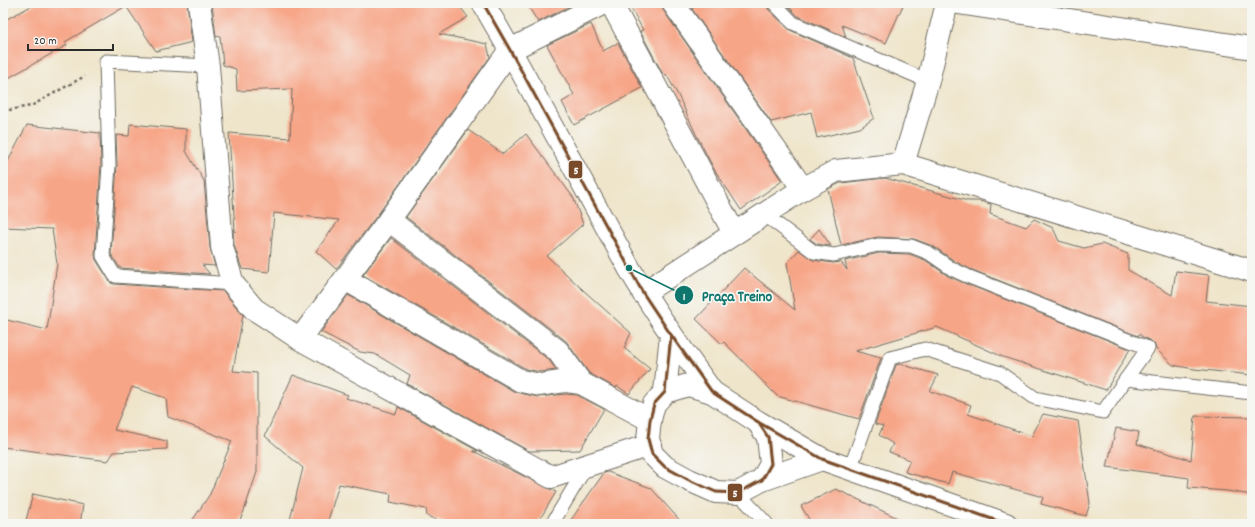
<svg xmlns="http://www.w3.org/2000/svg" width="1255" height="527" font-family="Dekko,sans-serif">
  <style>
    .building { fill: #f7a587 }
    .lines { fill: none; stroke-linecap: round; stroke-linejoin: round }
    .lane-casing { stroke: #706c63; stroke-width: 15 }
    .street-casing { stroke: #706c63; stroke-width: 24 }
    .secondary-casing { stroke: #706c63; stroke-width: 24 }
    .path { stroke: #706c63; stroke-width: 2.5; stroke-dasharray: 3 3; stroke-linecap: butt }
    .lane { stroke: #fff; stroke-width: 13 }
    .street { stroke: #fff; stroke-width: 22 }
    .secondary { stroke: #fff; stroke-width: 22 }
    .bus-1-casing { stroke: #f6f6f2; stroke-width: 6 }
    .bus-1 { stroke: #7a4b2a; stroke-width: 3 }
    .leader { fill: none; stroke: #0f766e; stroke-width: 1.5 }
    .callout-dot { fill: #0f766e; stroke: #f6f6f2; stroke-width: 1.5 }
    .mark-label { font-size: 12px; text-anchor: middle; font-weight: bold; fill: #fff }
    .callout-label { font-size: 15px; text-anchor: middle; font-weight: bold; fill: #0f766e; stroke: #f6f6f2; stroke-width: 3.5; stroke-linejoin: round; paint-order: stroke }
    .line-badge { stroke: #f6f6f2; stroke-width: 1.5 }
    .badge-label { font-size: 11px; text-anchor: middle; font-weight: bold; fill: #fff }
  </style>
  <rect width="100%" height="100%" fill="#f6f6f2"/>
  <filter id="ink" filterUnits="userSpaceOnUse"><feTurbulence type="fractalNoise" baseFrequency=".025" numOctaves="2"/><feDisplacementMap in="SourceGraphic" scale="8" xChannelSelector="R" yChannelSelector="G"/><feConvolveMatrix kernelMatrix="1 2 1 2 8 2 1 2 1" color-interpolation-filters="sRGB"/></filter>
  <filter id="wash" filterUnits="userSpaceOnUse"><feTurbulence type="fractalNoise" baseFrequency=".012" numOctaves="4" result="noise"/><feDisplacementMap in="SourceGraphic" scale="16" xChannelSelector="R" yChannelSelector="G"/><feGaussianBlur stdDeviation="0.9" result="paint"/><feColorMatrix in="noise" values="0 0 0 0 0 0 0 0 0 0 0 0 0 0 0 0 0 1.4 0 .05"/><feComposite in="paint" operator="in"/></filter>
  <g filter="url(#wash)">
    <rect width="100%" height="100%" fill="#efe5cb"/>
    <g id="blocks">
      <g class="building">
        <polygon points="37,3 187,3 192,42 156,51 126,6 65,42 67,45 3,81 3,21"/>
        <polygon points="212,3 457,3 468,17 439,34 487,44 490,57 379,213 336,269 316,251 339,220 274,213 269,272 242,269 234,245 233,229 235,232 229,133 290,138 292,89 237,91 236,69 223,65 220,36 216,37"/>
        <polygon points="526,3 576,3 538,22"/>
        <polygon points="628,3 661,3 663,10 782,181 741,210 714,169 696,134 678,95 666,74 664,76 640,31 643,30"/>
        <polygon points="699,3 766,3 768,9 790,30 853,58 874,118 860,128 817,138 811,112 771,122 692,9"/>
        <polygon points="785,3 904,3 886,43 842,25 846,37 798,16"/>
        <polygon points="591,24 603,51 618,43 642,88 574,125 562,102 574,95 547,45"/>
        <polygon points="130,124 186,129 186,151 204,181 210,248 215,266 202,265 210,274 120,268 111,254 117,165 116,135 129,136"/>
        <polygon points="27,125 100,133 101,165 95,255 96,260 111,283 114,284 223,291 243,315 233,371 257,373 257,472 244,511 238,524 190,524 210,494 232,441 168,417 166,398 132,387 114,430 167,441 167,449 114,452 108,461 3,447 3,319 47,330 57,264 52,229 3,227 3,169 5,167"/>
        <polygon points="468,130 503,154 526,134 573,197 583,224 547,256 582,289 631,333 624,348 650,369 629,394 617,386 616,388 589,373 566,341 406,217"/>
        <polygon points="885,178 968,201 979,201 991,204 990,214 1026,227 1034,219 1053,228 1059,241 1084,248 1102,244 1128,254 1128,270 1172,295 1176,271 1209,275 1206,301 1252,306 1252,375 1194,369 1173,365 1156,349 1154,343 1143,337 1139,334 1138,336 970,269 956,262 933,246 914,239 878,237 841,245 828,189 840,183"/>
        <polygon points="819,229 831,246 817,244 810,239"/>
        <polygon points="391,238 549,360 556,370 540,372 526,369 363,275"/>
        <polygon points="799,250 813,260 833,263 841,262 847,270 845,261 879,253 909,254 925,260 948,276 964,283 1130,349 1106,390 1003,357 937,327 855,351 881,358 859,419 777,396 724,342 722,344 696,319 744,268 795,310 787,263"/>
        <polygon points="348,295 515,392 538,397 566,394 577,395 604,409 580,450 529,451 407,384 410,375 375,354 360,352 321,332"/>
        <polygon points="900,364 938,375 930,391 971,405 968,414 1032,436 1043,414 1078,421 1090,503 1086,516 1041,504 1043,497 952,472 948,484 905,472 910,460 889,452 893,444 879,435 883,426 875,424 896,365"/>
        <polygon points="293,375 348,395 346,398 396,414 398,407 478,451 473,451 556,492 537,524 447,524 427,516 426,509 390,502 391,494 339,484 327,524 289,524 303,468 265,436"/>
        <polygon points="1195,416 1252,417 1252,495 1227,491 1188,488 1189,478 1107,467 1116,428 1139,432 1137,444 1191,460"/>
        <polygon points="608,472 651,488 683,524 568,524 604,473"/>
        <polygon points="836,489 910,524 812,524 801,506"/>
        <polygon points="33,494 83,505 80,524 25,524"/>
      </g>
    </g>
  </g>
  <g filter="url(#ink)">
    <use href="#blocks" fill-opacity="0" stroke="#706c63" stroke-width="1"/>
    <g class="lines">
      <defs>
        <g id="lane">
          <polyline points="774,3 793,23 928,81"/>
          <polyline points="208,66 106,61 109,165 103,256 115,276 233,284"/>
          <polyline points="764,214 814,252 834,255 878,245 911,246 929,253 952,269 967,276 1148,348 1126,379"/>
          <polyline points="850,469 890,358 925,349 1000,373 1035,398 1103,412 1126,379 1252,393"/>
          <polyline points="738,493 767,524"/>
          <polyline points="552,524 586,467"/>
        </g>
        <g id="street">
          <polyline points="199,3 208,66 222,247 233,284 254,309 300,339 551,477 650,445"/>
          <polyline points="611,3 734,233"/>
          <polyline points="673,3 803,189"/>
          <polyline points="958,3 1252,48"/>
          <polyline points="903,164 928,81 947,3"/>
          <polyline points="389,220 558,351 581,383"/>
          <polyline points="345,279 521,381 540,385 566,381 581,383 650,420"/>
          <polyline points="643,293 803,189 836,171 903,164 1252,271"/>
          <polyline points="300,339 389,220 510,50 604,3"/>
        </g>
        <g id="secondary">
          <path d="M 483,3 L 510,50 L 629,268 C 654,311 683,352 712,392"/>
          <polygon points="688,385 712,392 758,422 768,437 771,464 762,480 738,493 716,492 689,480 665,467 652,454 648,439 650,420 654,404 665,392"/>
          <polyline points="665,392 671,335"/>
          <polyline points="758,422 822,459 1006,524"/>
          <polyline points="762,480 822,459"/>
        </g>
      </defs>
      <use href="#lane" class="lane-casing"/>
      <use href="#street" class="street-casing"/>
      <use href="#secondary" class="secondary-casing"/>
      <polyline class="path" points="3,111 31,106 85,76"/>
      <use href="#lane" class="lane"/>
      <use href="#street" class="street"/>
      <use href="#secondary" class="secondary"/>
      <defs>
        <g id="bus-1">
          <polyline points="483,3 510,50 643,293 671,335"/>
          <polygon points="671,335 712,392 758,422 768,437 771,464 762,480 738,493 716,492 689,480 665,467 652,454 648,439 650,420 654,404 665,392"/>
          <polyline points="758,422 822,459 1006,524"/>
        </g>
      </defs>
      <use href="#bus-1" class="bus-1-casing"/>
      <use href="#bus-1" class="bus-1"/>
    </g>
  </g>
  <path class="leader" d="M629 268L684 295"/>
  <g class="callout-dot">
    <circle cx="629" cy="268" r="4"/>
    <circle cx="684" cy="295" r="10"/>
  </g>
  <g class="mark-label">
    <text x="684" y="300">1</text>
  </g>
  <g class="callout-label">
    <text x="737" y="301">Praça Treino</text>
  </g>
  <g class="line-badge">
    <rect x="568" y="160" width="15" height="19" rx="4" fill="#7a4b2a"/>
    <rect x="727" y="483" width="16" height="19" rx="4" fill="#7a4b2a"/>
  </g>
  <g class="badge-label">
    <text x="576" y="174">5</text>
    <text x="735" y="497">5</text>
  </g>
  <rect width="1255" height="527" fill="none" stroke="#f6f6f2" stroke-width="16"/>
  <path d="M28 44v6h85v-6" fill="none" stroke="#2b2b2b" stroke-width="2"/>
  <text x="34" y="44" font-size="12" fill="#2b2b2b" stroke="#f6f6f2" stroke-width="3" paint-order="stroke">20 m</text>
</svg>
